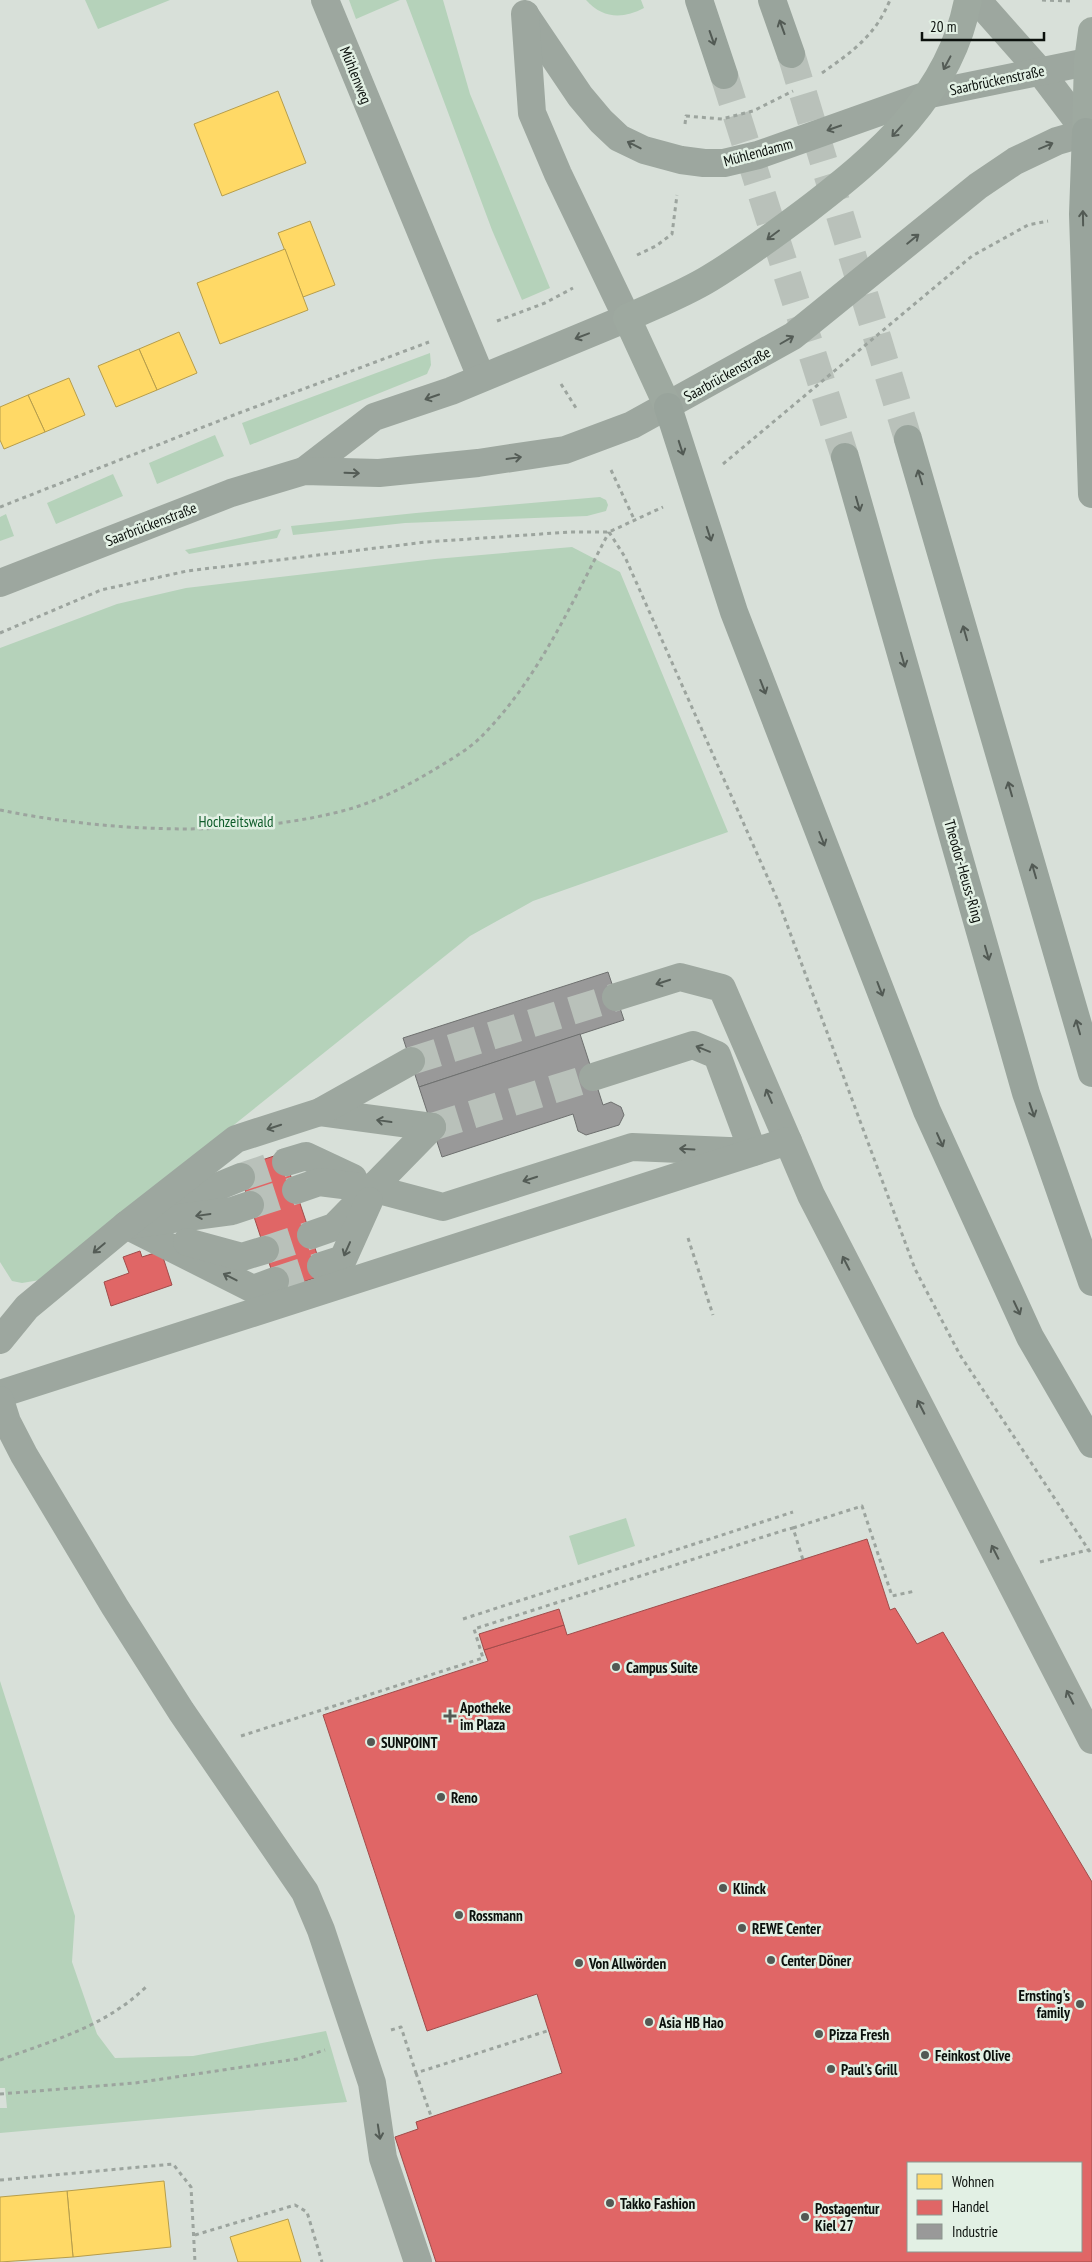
<svg xmlns="http://www.w3.org/2000/svg" width="1092" height="2262" font-family="'PT Sans Narrow',sans-serif">
  <style>
    .green { fill: #b5d2ba }
    .homes { fill: #ffd966; stroke: #b69d4b }
    .shops { fill: #e06666; stroke: #a04c4b; fill-rule: evenodd }
    .industry { fill: #999; stroke: #6e706f }
    .lines { fill: none; stroke-linecap: round; stroke-linejoin: round }
    .minor-tunnel { stroke: #b9c1ba; stroke-width: 28; stroke-dasharray: 28 14; stroke-linecap: butt }
    .highway-tunnel { stroke: #b9c1ba; stroke-width: 28; stroke-dasharray: 28 14; stroke-linecap: butt }
    .path { stroke: #9ca49e; stroke-width: 3; stroke-dasharray: 4 4; stroke-linecap: butt }
    .minor { stroke: #9da79f; stroke-width: 28 }
    .major { stroke: #9ea9a0; stroke-width: 28 }
    .highway { stroke: #99a49c; stroke-width: 28 }
    .oneway { stroke: #525a54 }
    .oneway2 { stroke: #545c56 }
    .poi-dot { fill: #535954; stroke: #e2f0e4; stroke-width: 2 }
    .labels { text-anchor: middle; dominant-baseline: central; stroke-width: 5; stroke-linejoin: round; paint-order: stroke }
    .street-label { font-size: 15px; fill: #0b100c; stroke: #e2f0e4 }
    .park-label { font-size: 15px; fill: #0f5c2a; stroke: #e2f0e4 }
    .poi-label { font-size: 15px; font-weight: bold; fill: #0b100c; stroke: #e2f0e4; text-anchor: start }
  </style>
  <rect width="100%" height="100%" fill="#d8e0d9"/>
  <g class="green">
    <polygon points="85,0 170,0 98,29"/>
    <polygon points="349,0 400,0 356,19"/>
    <polygon points="406,0 443,0 470,94 550,288 522,300 492,230"/>
    <path d="M 586,0 L 641,0 L 644,8 C 623,19 603,19 586,0 Z"/>
    <polygon points="430,353 431,365 427,374 250,445 242,423"/>
    <polygon points="215,435 224,456 157,484 149,463"/>
    <polygon points="113,474 123,496 56,524 47,503"/>
    <polygon points="600,497 606,500 608,505 606,511 587,516 405,523 293,535 291,526 416,513"/>
    <polygon points="6,514 14,536 0,541 0,517"/>
    <polygon points="281,529 277,538 189,554 185,550"/>
    <polygon points="572,547 620,572 728,832 533,901 470,936 40,1280 22,1283 12,1281 0,1262 0,648 117,604 186,588 435,559"/>
    <polygon points="626,1518 635,1546 578,1565 569,1536"/>
    <polygon points="0,1681 75,1916 72,1962 97,2034 115,2058 193,2056 326,2031 347,2102 0,2133 0,2108 7,2108 5,2088 0,2088"/>
  </g>
  <g class="homes">
    <polygon points="278,91 306,163 222,196 194,124"/>
    <polygon points="310,221 335,285 303,297 278,233"/>
    <polygon points="285,249 308,310 220,344 197,283"/>
    <polygon points="179,332 197,373 157,390 139,349"/>
    <polygon points="139,349 157,390 116,407 98,366"/>
    <polygon points="69,378 85,415 45,432 28,395"/>
    <polygon points="28,395 45,432 4,449 0,440 0,407"/>
    <polygon points="164,2181 171,2247 73,2257 67,2191"/>
    <polygon points="67,2191 73,2257 0,2262 0,2197"/>
    <polygon points="288,2219 301,2262 238,2262 230,2237"/>
  </g>
  <g class="shops">
    <polygon points="283,1153 324,1275 278,1290 238,1168"/>
    <polygon points="140,1251 142,1257 161,1251 172,1285 111,1306 104,1282 129,1273 123,1257"/>
    <path d="M 867,1539 L 890,1610 L 895,1608 L 917,1644 L 943,1632 L 1092,1882 L 1092,2262 L 436,2262 L 395,2137 L 418,2129 L 416,2122 L 562,2073 L 537,1994 L 427,2031 L 323,1715 L 488,1661 L 484,1650 L 564,1625 L 567,1635 ZM 908,2163 L 1081,2163 L 1081,2251 L 908,2251 Z"/>
    <polygon points="559,1609 564,1625 484,1650 479,1634"/>
  </g>
  <g class="industry">
    <polygon points="608,972 624,1020 419,1087 403,1038"/>
    <polygon points="580,1034 603,1105 611,1102 621,1107 624,1115 619,1125 586,1135 578,1131 573,1114 442,1157 419,1087"/>
  </g>
  <g class="lines">
    <g class="minor-tunnel">
      <polyline points="411,1061 616,997"/>
      <polyline points="432,1127 593,1077"/>
      <polyline points="241,1177 286,1162"/>
      <polyline points="250,1205 296,1190"/>
      <polyline points="265,1250 311,1235"/>
      <polyline points="275,1281 321,1266"/>
    </g>
    <g class="highway-tunnel">
      <polyline points="791,54 908,439"/>
      <polyline points="724,75 845,457"/>
    </g>
    <g class="path">
      <polyline points="1042,0 1071,1"/>
      <path d="M 822,73 C 853,51 875,36 890,0"/>
      <polyline points="685,124 686,116 722,119 753,111 793,91"/>
      <polyline points="637,255 656,246 672,234 677,195"/>
      <polyline points="497,321 545,303 573,288"/>
      <polyline points="561,384 576,408"/>
      <polyline points="723,464 972,256 1028,225 1048,221"/>
      <polyline points="611,470 634,519"/>
      <polyline points="0,507 239,413 429,342"/>
      <polyline points="609,532 625,557 779,903 915,1269 960,1355 1092,1555"/>
      <polyline points="0,633 101,590 187,571 426,542 570,532 609,532 663,507"/>
      <path d="M 0,810 C 108,832 246,839 353,808 C 381,799 407,786 432,771 C 448,761 468,750 481,737 C 538,680 572,602 609,532"/>
      <polyline points="688,1238 713,1315"/>
      <polyline points="793,1528 862,1506 892,1596 915,1591"/>
      <polyline points="1040,1562 1088,1550"/>
      <polyline points="463,1619 793,1512"/>
      <polyline points="241,1736 483,1658 474,1629 785,1530 793,1528 803,1560"/>
      <polyline points="391,2030 401,2027 416,2073 550,2030"/>
      <path d="M 0,2060 C 54,2040 105,2027 147,1986"/>
      <polyline points="416,2073 431,2116"/>
      <polyline points="0,2094 135,2083 297,2059 325,2050"/>
      <polyline points="0,2180 173,2164 191,2187 195,2262"/>
      <polyline points="195,2235 295,2205 307,2212 322,2262"/>
    </g>
    <g class="minor">
      <polyline points="325,0 481,377"/>
      <polyline points="977,0 1039,70 1086,132"/>
      <polyline points="526,16 580,96 601,121 619,138 644,150 681,160 704,163 724,163 758,155 930,94 1092,61"/>
      <polyline points="304,471 374,417 451,391 627,318 558,174 532,113 525,14"/>
      <polyline points="0,583 231,493 304,471 379,473 478,463 565,450 632,425 793,336 978,186 1015,161 1057,141 1092,131"/>
      <polyline points="616,997 680,977 722,988 788,1141"/>
      <polyline points="320,1112 432,1127"/>
      <polyline points="286,1162 306,1156 353,1178"/>
      <polyline points="296,1190 319,1182 375,1189 443,1207 632,1147 753,1152 717,1055 693,1045 593,1077"/>
      <polyline points="161,1210 241,1177"/>
      <polyline points="126,1225 253,1289 275,1281"/>
      <polyline points="127,1225 232,1211 250,1205"/>
      <polyline points="311,1235 334,1227 432,1127"/>
      <polyline points="187,1242 242,1257 265,1250"/>
      <polyline points="321,1266 343,1259 369,1201"/>
      <polyline points="0,1340 27,1307 126,1225 236,1139 320,1112 411,1061"/>
      <polyline points="0,1394 788,1141 811,1195 1092,1740"/>
      <polyline points="0,1400 7,1422 24,1455 115,1607 181,1711 305,1892 321,1930 372,2083 383,2158 418,2262"/>
    </g>
    <g class="major">
      <polyline points="1086,132 1088,61 1092,31"/>
      <path d="M 668,407 L 627,318 C 655,305 684,294 710,278 C 743,258 774,235 806,211 C 879,155 950,95 968,0"/>
    </g>
    <g class="highway">
      <polyline points="699,0 724,75"/>
      <polyline points="772,0 791,54"/>
      <polyline points="1086,132 1083,214 1092,494"/>
      <polyline points="668,407 734,612 927,1111 1030,1337 1092,1444"/>
      <polyline points="908,439 1092,1073"/>
      <polyline points="845,457 1026,1093 1092,1282"/>
    </g>
  </g>
  <defs><path id="oneway-shaft" d="M-6 0H5M1.5-3L5.5 0L1.5 3" fill="none" stroke-width="1.6" stroke-linecap="round" stroke-linejoin="round" transform="scale(1.25)"/></defs>
  <g class="oneway">
    <use href="#oneway-shaft" transform="translate(782 27) rotate(-110)"/>
    <use href="#oneway-shaft" transform="translate(712 38) rotate(71)"/>
    <use href="#oneway-shaft" transform="translate(1083 218) rotate(-91)"/>
    <use href="#oneway-shaft" transform="translate(681 448) rotate(72)"/>
    <use href="#oneway-shaft" transform="translate(920 477) rotate(-107)"/>
    <use href="#oneway-shaft" transform="translate(858 504) rotate(74)"/>
    <use href="#oneway-shaft" transform="translate(709 534) rotate(72)"/>
    <use href="#oneway-shaft" transform="translate(965 633) rotate(-106)"/>
    <use href="#oneway-shaft" transform="translate(903 660) rotate(74)"/>
    <use href="#oneway-shaft" transform="translate(763 687) rotate(69)"/>
    <use href="#oneway-shaft" transform="translate(1010 789) rotate(-106)"/>
    <use href="#oneway-shaft" transform="translate(822 839) rotate(69)"/>
    <use href="#oneway-shaft" transform="translate(1034 871) rotate(-106)"/>
    <use href="#oneway-shaft" transform="translate(987 953) rotate(74)"/>
    <use href="#oneway-shaft" transform="translate(880 989) rotate(69)"/>
    <use href="#oneway-shaft" transform="translate(1078 1027) rotate(-106)"/>
    <use href="#oneway-shaft" transform="translate(1032 1110) rotate(71)"/>
    <use href="#oneway-shaft" transform="translate(940 1140) rotate(66)"/>
    <use href="#oneway-shaft" transform="translate(1017 1308) rotate(65)"/>
  </g>
  <g class="oneway2">
    <use href="#oneway-shaft" transform="translate(947 63) rotate(118)"/>
    <use href="#oneway-shaft" transform="translate(834 128) rotate(161)"/>
    <use href="#oneway-shaft" transform="translate(897 131) rotate(132)"/>
    <use href="#oneway-shaft" transform="translate(634 145) rotate(-153)"/>
    <use href="#oneway-shaft" transform="translate(1046 146) rotate(-23)"/>
    <use href="#oneway-shaft" transform="translate(773 235) rotate(143)"/>
    <use href="#oneway-shaft" transform="translate(913 239) rotate(-39)"/>
    <use href="#oneway-shaft" transform="translate(582 336) rotate(159)"/>
    <use href="#oneway-shaft" transform="translate(787 340) rotate(-30)"/>
    <use href="#oneway-shaft" transform="translate(432 397) rotate(161)"/>
    <use href="#oneway-shaft" transform="translate(514 458) rotate(-8)"/>
    <use href="#oneway-shaft" transform="translate(352 473) rotate(2)"/>
    <use href="#oneway-shaft" transform="translate(663 982) rotate(162)"/>
    <use href="#oneway-shaft" transform="translate(703 1049) rotate(-158)"/>
    <use href="#oneway-shaft" transform="translate(769 1096) rotate(-113)"/>
    <use href="#oneway-shaft" transform="translate(384 1121) rotate(-172)"/>
    <use href="#oneway-shaft" transform="translate(274 1127) rotate(162)"/>
    <use href="#oneway-shaft" transform="translate(687 1149) rotate(-177)"/>
    <use href="#oneway-shaft" transform="translate(530 1179) rotate(162)"/>
    <use href="#oneway-shaft" transform="translate(203 1215) rotate(172)"/>
    <use href="#oneway-shaft" transform="translate(99 1248) rotate(140)"/>
    <use href="#oneway-shaft" transform="translate(347 1249) rotate(114)"/>
    <use href="#oneway-shaft" transform="translate(846 1263) rotate(-117)"/>
    <use href="#oneway-shaft" transform="translate(230 1277) rotate(-153)"/>
    <use href="#oneway-shaft" transform="translate(921 1407) rotate(-117)"/>
    <use href="#oneway-shaft" transform="translate(995 1552) rotate(-117)"/>
    <use href="#oneway-shaft" transform="translate(1070 1697) rotate(-117)"/>
    <use href="#oneway-shaft" transform="translate(379 2132) rotate(81)"/>
  </g>
  <g class="poi-dot">
    <circle cx="616" cy="1667" r="5"/>
    <path d="M447.5 1708.5h5v5h5v5h-5v5h-5v-5h-5v-5h5z"/>
    <circle cx="371" cy="1742" r="5"/>
    <circle cx="441" cy="1797" r="5"/>
    <circle cx="723" cy="1888" r="5"/>
    <circle cx="459" cy="1915" r="5"/>
    <circle cx="742" cy="1928" r="5"/>
    <circle cx="771" cy="1960" r="5"/>
    <circle cx="579" cy="1963" r="5"/>
    <circle cx="1080" cy="2004" r="5"/>
    <circle cx="649" cy="2022" r="5"/>
    <circle cx="819" cy="2034" r="5"/>
    <circle cx="925" cy="2055" r="5"/>
    <circle cx="831" cy="2069" r="5"/>
    <circle cx="610" cy="2203" r="5"/>
    <circle cx="805" cy="2217" r="5"/>
  </g>
  <g class="labels">
    <g class="street-label">
      <text transform="translate(356 75) rotate(68)">Mühlenweg</text>
      <text transform="translate(997 80) rotate(-12)">Saarbrückenstraße</text>
      <text transform="translate(758 152) rotate(-15)">Mühlendamm</text>
      <text transform="translate(727 374) rotate(-29)">Saarbrückenstraße</text>
      <text transform="translate(151 524) rotate(-21)">Saarbrückenstraße</text>
      <text transform="translate(964 871) rotate(74)">Theodor-Heuss-Ring</text>
    </g>
    <g class="park-label">
      <text x="236" y="821">Hochzeitswald</text>
    </g>
    <g class="poi-label">
      <text x="626" y="1667">Campus Suite</text>
      <text x="460" y="1707">Apotheke<tspan x="460" dy="17">im Plaza</tspan></text>
      <text x="381" y="1742">SUNPOINT</text>
      <text x="451" y="1797">Reno</text>
      <text x="733" y="1888">Klinck</text>
      <text x="469" y="1915">Rossmann</text>
      <text x="752" y="1928">REWE Center</text>
      <text x="781" y="1960">Center Döner</text>
      <text x="589" y="1963">Von Allwörden</text>
      <text x="1070" y="1995" text-anchor="end">Ernsting's<tspan x="1070" dy="17">family</tspan></text>
      <text x="659" y="2022">Asia HB Hao</text>
      <text x="829" y="2034">Pizza Fresh</text>
      <text x="935" y="2055">Feinkost Olive</text>
      <text x="841" y="2069">Paul's Grill</text>
      <text x="620" y="2203">Takko Fashion</text>
      <text x="815" y="2208">Postagentur<tspan x="815" dy="17">Kiel 27</tspan></text>
    </g>
  </g>
  <rect x="907" y="2162" width="175" height="90" fill="#e2f0e4" stroke="#8c968e"/>
  <rect x="917" y="2174" width="25" height="15" fill="#ffd966" stroke="#8c968e"/>
  <text x="952" y="2187" font-size="15" fill="#0b100c">Wohnen</text>
  <rect x="917" y="2200" width="25" height="15" fill="#e06666" stroke="#8c968e"/>
  <text x="952" y="2212" font-size="15" fill="#0b100c">Handel</text>
  <rect x="917" y="2224" width="25" height="15" fill="#999999" stroke="#8c968e"/>
  <text x="952" y="2237" font-size="15" fill="#0b100c">Industrie</text>
  <path d="M922 32v8h122v-8" fill="none" stroke="#0b100c" stroke-width="2.5"/>
  <text x="930" y="32" font-size="15" fill="#0b100c" stroke="#e2f0e4" stroke-width="4" paint-order="stroke">20 m</text>
</svg>
